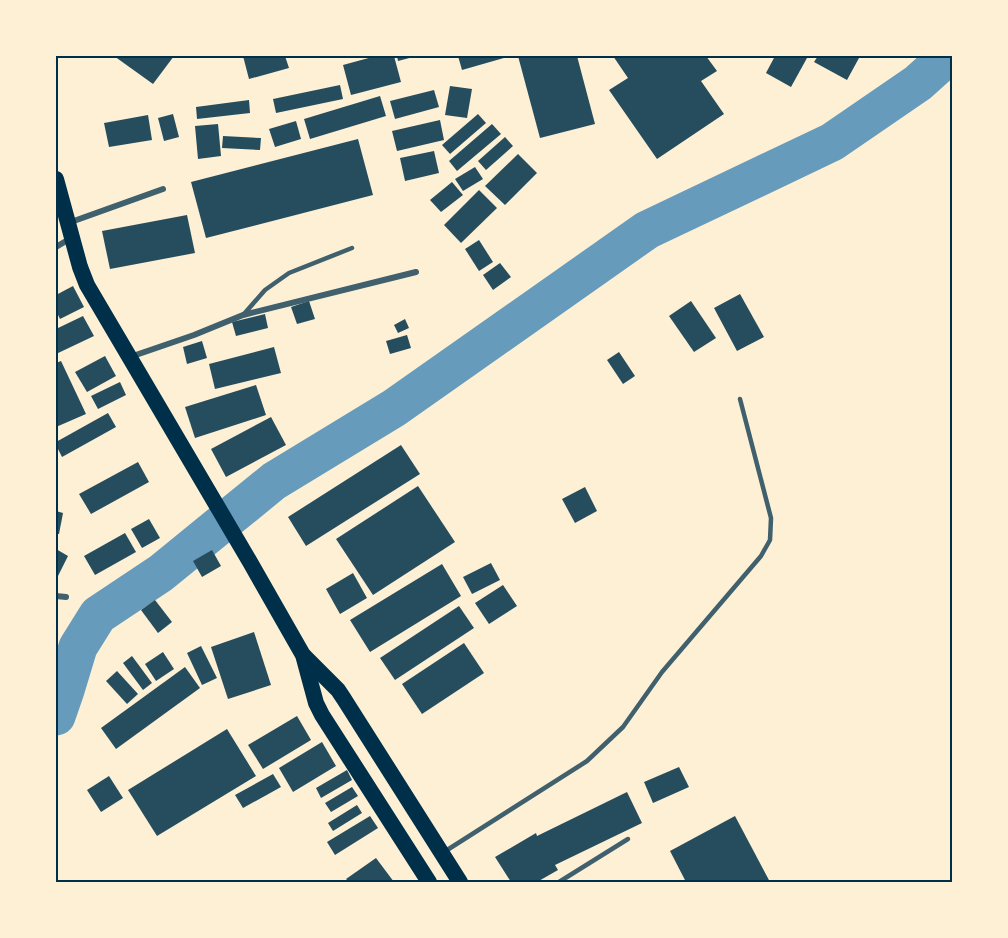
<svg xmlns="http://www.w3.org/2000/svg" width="1008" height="938" font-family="Figtree,sans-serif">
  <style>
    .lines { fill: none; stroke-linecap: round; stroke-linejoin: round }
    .river { stroke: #669bbc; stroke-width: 39 }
    .building { fill: #264d5e }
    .service { stroke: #3f606c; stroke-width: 4.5 }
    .minor { stroke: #3f606c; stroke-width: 6 }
    .trunk { stroke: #003049; stroke-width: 16 }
    .neatline { fill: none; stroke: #003049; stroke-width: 2 }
  </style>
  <rect width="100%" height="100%" fill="#fdf0d5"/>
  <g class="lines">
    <polyline class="river" points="56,716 65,690 78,647 98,615 161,573 274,481 394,408 647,230 832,142 918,83 948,56"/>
  </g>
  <g class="building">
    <polygon points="114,56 174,56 153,84"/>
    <polygon points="243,56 285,56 289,68 249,79"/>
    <polygon points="376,56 394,56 401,82 351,95 343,65"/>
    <polygon points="397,56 417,56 398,61"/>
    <polygon points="458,56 511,56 462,70"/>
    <polygon points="518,56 577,56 595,124 540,138"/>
    <polygon points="613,56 706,56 717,71 701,81 724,114 657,159 609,90 628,78"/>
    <polygon points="775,56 803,56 807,58 791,87 766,73"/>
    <polygon points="818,56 855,56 859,58 847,80 814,62"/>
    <polygon points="340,85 343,99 276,113 273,99"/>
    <polygon points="450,86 472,89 467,118 445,115"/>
    <polygon points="434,90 439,107 395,119 390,101"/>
    <polygon points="380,96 386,116 310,139 304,119"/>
    <polygon points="249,100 250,113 197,119 196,107"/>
    <polygon points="173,114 179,137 164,141 158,118"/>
    <polygon points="478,114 486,123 450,154 442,145"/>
    <polygon points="148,115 152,140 109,147 104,123"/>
    <polygon points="440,120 444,140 397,151 392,131"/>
    <polygon points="296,121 301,139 275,147 269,129"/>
    <polygon points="218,124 221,156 198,159 195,126"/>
    <polygon points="492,124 501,134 457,171 449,161"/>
    <polygon points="223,136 261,138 260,150 222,148"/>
    <polygon points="505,137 513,146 486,170 478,161"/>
    <polygon points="358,139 373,195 206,238 191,182"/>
    <polygon points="434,151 439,173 405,181 400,158"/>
    <polygon points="518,154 537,173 505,205 485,186"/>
    <polygon points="475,167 483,179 463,191 455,179"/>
    <polygon points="452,182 463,195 441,212 430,200"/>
    <polygon points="479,190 497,208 461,243 444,225"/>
    <polygon points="187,215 195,253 110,269 102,231"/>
    <polygon points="479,240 493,262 479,271 465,249"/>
    <polygon points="500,263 511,277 493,290 483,275"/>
    <polygon points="73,286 84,307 60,319 56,311 56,295"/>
    <polygon points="740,294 764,337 737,351 714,308"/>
    <polygon points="309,301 315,319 297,324 291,307"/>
    <polygon points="691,301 716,338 694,352 669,316"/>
    <polygon points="265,314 268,328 236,336 232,322"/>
    <polygon points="83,316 94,336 56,354 56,329"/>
    <polygon points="405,319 409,328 398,333 394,325"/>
    <polygon points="407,335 411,348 390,354 386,341"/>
    <polygon points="202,341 207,358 187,364 183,347"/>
    <polygon points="274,347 281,373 215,389 209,364"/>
    <polygon points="619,352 635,376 623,384 607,360"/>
    <polygon points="105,356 116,376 87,392 75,372"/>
    <polygon points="61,361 86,414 56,427 56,363"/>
    <polygon points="120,382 126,395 98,409 91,396"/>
    <polygon points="256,385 266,415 195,438 185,407"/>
    <polygon points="108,413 116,427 62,457 56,445 56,442"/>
    <polygon points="271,417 286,445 226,477 211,449"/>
    <polygon points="401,445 420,474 306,546 288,517"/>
    <polygon points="138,462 149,482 91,514 79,494"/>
    <polygon points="418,486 455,542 373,595 336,539"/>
    <polygon points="585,487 597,511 575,523 562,499"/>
    <polygon points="56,511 63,513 59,534 56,534"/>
    <polygon points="149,519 160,538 142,548 131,529"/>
    <polygon points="125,533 136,552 95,575 84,556"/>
    <polygon points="56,549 68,556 58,576 56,575"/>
    <polygon points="212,550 221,566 202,577 193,561"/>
    <polygon points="491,563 500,580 472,594 463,577"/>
    <polygon points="442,564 461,596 370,652 350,620"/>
    <polygon points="353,573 367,598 340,614 326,589"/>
    <polygon points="503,585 517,606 489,624 475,603"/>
    <polygon points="155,600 172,622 158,633 141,610"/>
    <polygon points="459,606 474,628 395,680 380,658"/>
    <polygon points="254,632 271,685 228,699 211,647"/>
    <polygon points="464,643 484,673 422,714 402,684"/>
    <polygon points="201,646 217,678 202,685 187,653"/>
    <polygon points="163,652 174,669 156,681 145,664"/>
    <polygon points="132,656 152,683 143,690 123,663"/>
    <polygon points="185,667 200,688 116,749 101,728"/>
    <polygon points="117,671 138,694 127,704 106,681"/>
    <polygon points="297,716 311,740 263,769 248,745"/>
    <polygon points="227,729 256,776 157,836 128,790"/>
    <polygon points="322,742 336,766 293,792 279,768"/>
    <polygon points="679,767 689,787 653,803 644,782"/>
    <polygon points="347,770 352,780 321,798 316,788"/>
    <polygon points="273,774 281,787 243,808 235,795"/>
    <polygon points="109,776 123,798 101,812 87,790"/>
    <polygon points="352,787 358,796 331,812 325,803"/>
    <polygon points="627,792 642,823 555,865 558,870 537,882 511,882 495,857 536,833 537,836"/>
    <polygon points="357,805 362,813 333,831 328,823"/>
    <polygon points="370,816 378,828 335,855 327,842"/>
    <polygon points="735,816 770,882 686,882 670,851"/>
    <polygon points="376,858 394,882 349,882 346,879"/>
  </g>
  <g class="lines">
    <g class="service">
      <polyline points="244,314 265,290 289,273 352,248"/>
      <polyline points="444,852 587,761 623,727 662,672 761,556 770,540 771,518 740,399"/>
      <polyline points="559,882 628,839"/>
    </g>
    <g class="minor">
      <polyline points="71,222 163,189"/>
      <polyline points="56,247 71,238"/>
      <polyline points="130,357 194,335 243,315 416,272"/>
      <polyline points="56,596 66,597"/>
    </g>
    <g class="trunk">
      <polyline points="56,179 80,267 87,285 250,562 303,655 316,703 322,715 429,882"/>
      <polyline points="304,656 338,690 344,699 460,882"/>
    </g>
  </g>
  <rect width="1008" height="938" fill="none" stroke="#fdf0d5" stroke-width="114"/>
  <rect x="57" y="57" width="894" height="824" class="neatline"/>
</svg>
